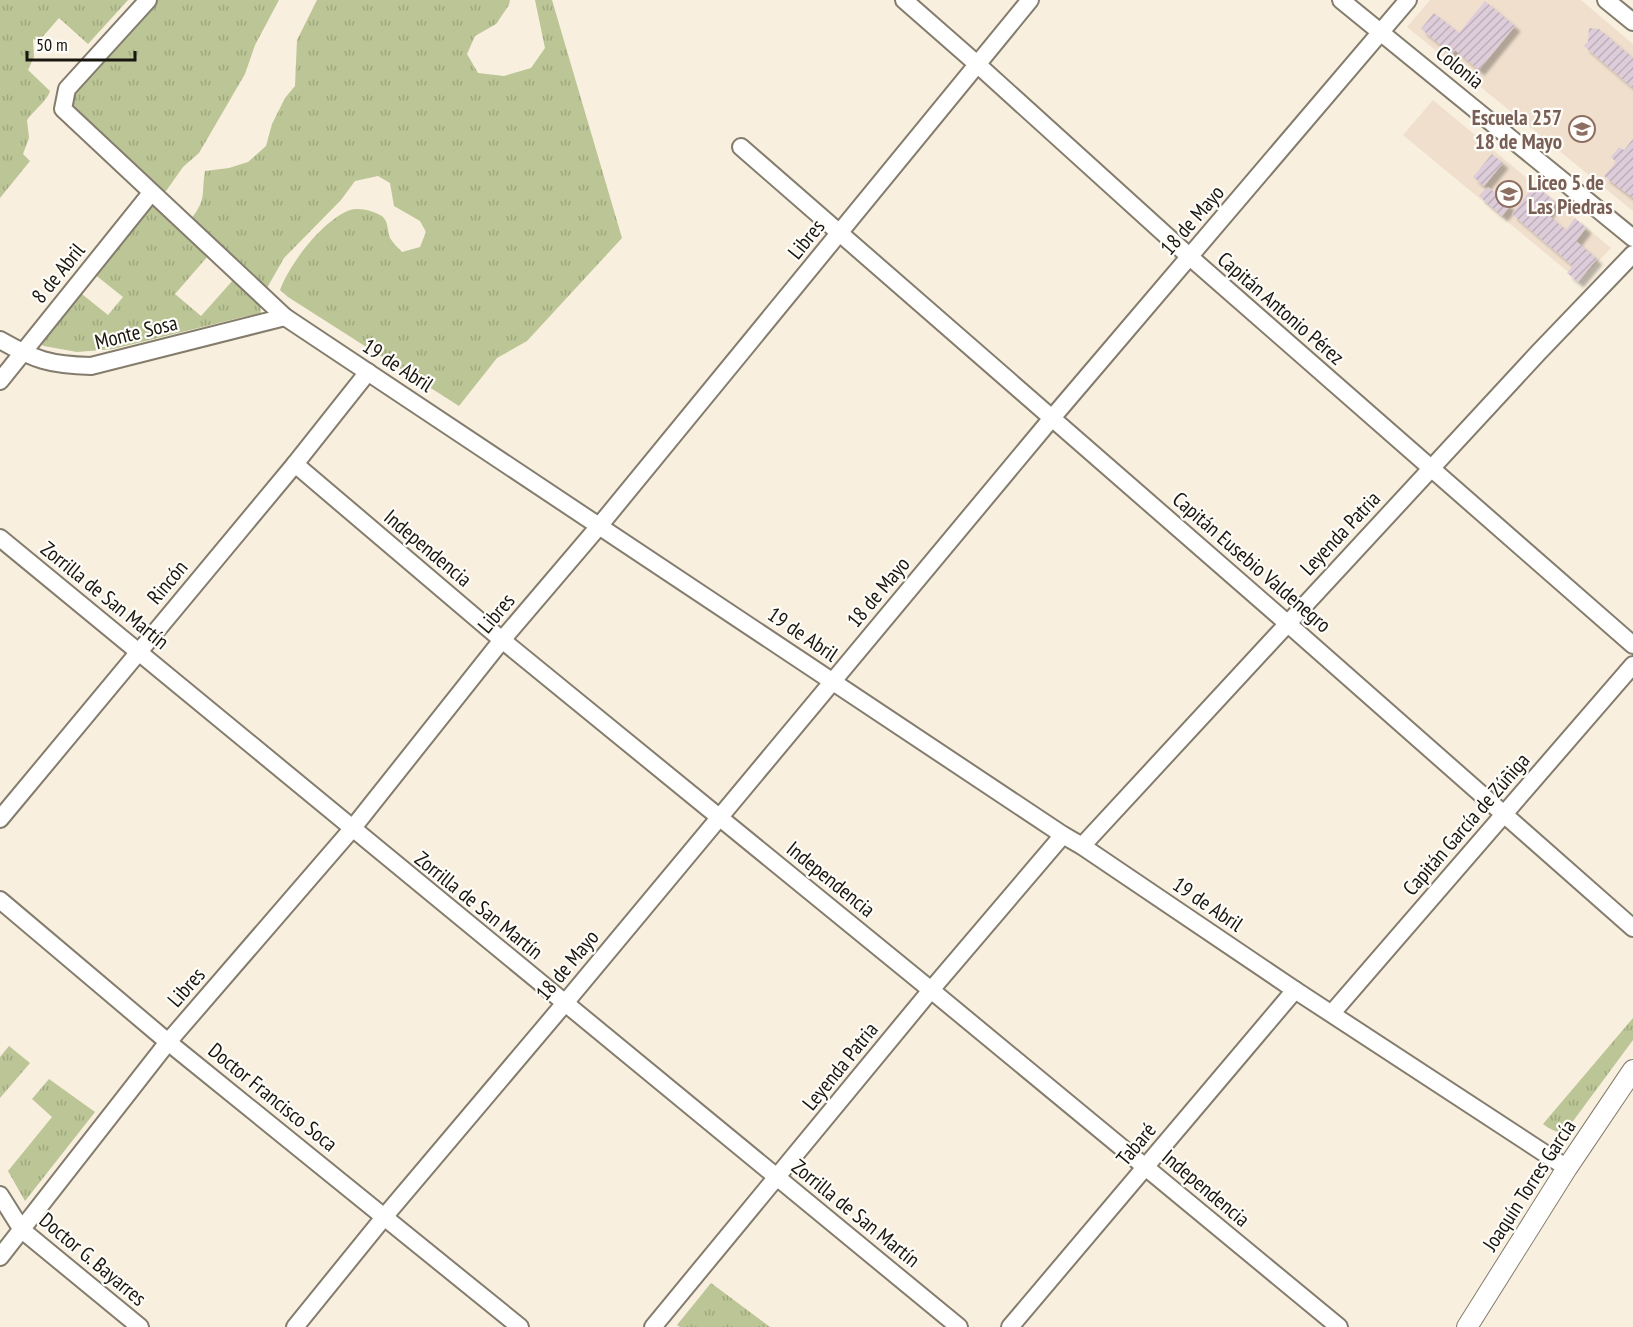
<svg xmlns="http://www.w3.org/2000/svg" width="1633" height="1327" font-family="'PT Sans Narrow',sans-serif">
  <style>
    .education { fill: #f0dfcd }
    .grass { fill: url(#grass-tufts) }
    .building { fill: url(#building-hatch); filter: url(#shadow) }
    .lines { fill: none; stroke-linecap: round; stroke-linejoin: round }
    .minor-casing { stroke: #847c6d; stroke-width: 20 }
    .tertiary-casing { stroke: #847c6d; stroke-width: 22 }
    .minor { stroke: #fff; stroke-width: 16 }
    .tertiary { stroke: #fff; stroke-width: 20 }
    .labels { text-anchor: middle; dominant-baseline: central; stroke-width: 4.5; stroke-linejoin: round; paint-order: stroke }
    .street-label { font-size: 21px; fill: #191610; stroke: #fffdf9 }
    .education-label { font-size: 21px; font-weight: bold; fill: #785e54; stroke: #fffdf9; text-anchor: end }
  </style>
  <defs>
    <pattern id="grass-tufts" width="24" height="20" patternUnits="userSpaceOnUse" patternTransform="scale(1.5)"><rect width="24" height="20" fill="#bbc596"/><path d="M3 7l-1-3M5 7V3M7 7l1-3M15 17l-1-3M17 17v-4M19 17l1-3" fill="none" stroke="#a0a880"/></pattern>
    <pattern id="building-hatch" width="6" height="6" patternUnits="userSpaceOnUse" patternTransform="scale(1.5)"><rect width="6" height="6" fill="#ddccd9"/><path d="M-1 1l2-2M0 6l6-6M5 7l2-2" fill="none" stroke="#bdaeb9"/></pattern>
    <filter id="shadow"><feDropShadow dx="5.5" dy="5.5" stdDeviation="1.5" flood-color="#0004"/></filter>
  </defs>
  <rect width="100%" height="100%" fill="#f8efde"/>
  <g class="education">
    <polygon points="1430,0 1581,0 1633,44 1633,211 1407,27"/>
    <polygon points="1433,100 1611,248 1579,281 1403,135"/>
  </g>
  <g class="grass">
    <path d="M 0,0 L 128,0 L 88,44 L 59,18 L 39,41 L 33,39 L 34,57 L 28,70 L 50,91 C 47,101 34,110 27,120 L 29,138 L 23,154 L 30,161 L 0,198 Z"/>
    <polygon points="138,0 279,0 255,45 245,74 199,153 183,167 166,191 156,190 69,103 71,75"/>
    <path d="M 317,0 L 510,0 L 509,5 L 496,24 L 475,36 L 467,54 L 478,73 L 504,76 L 531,68 L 545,48 L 535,0 L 552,0 L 622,238 L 527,341 L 497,358 L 459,406 L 288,297 L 280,290 C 290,263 323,220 350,210 C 359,207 374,211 382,216 C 389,222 387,231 390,238 C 393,243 398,248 402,252 L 420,247 L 426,232 L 420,221 L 394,206 L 390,183 L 378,176 L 355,181 L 341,200 L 284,258 L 267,288 L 251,282 L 191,219 C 207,198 201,195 205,171 L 229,168 L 248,162 L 266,146 L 272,124 L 285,98 L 295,86 L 297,40 Z"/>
    <polygon points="141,205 153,206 208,256 175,294 201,316 234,279 260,302 261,314 243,317 113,349 77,352 44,346 32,340 73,287 108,315 123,297 88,269"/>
    <path d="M 1633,1018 L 1633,1040 L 1565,1132 C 1556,1133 1550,1129 1543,1124 Z"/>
    <polygon points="9,1046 30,1063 0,1098 0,1057"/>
    <polygon points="49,1079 95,1112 25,1201 8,1171 52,1117 32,1099"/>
    <polygon points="711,1283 770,1327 680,1327 677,1325"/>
  </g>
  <g class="building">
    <polygon points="1485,1 1515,26 1479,70 1455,50 1452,54 1421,29 1434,13 1459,33"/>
    <polygon points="1589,28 1599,29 1633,58 1633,88 1584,46 1588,42"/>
    <polygon points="1633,139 1633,198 1604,176 1616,162 1611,157 1619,147 1624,150"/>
    <polygon points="1492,154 1503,163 1484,186 1473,177"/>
    <polygon points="1535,185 1555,202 1547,214 1566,230 1575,218 1586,228 1576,241 1597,259 1578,282 1567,273 1573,266 1512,214"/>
    <polygon points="1488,187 1510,206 1502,216 1479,196"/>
  </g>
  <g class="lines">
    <defs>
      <g id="minor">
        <polyline points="148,0 67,89 63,109 285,317 1063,835 1082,846 1295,990 1567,1168"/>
        <polyline points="904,0 977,64 1190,257 1633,645"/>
        <polyline points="1341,0 1633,238"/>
        <polyline points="1606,0 1633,22"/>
        <polyline points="741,147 1287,623 1633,928"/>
        <path d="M 0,340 C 35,360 50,365 91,366 L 285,317"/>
        <polyline points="0,381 151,193"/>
        <polyline points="295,464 502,640 931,990 1339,1327"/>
        <polyline points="0,538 959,1327"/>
        <polyline points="0,819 295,464 368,372"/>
        <polyline points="1082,846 1538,353 1633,254"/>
        <polyline points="0,900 168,1042 520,1327"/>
        <polyline points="1332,1013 1633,665"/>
        <polyline points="0,1195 22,1230 140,1327"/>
        <polyline points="0,1257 168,1042 352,829 502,640 600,525 1030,0"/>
        <polyline points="295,1327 385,1216 565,1003 1052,418 1408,0"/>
        <polyline points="653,1327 931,990 1063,835"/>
        <polyline points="1010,1327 1295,990"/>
      </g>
      <polyline id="tertiary" points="1467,1327 1567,1168 1633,1070"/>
    </defs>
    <use href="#minor" class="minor-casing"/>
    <use href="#tertiary" class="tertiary-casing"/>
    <use href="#minor" class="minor"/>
    <use href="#tertiary" class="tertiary"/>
  </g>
  <defs>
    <symbol id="school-ring" viewBox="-11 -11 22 22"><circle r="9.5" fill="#fffdf9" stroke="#8d6e63" stroke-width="1.5"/><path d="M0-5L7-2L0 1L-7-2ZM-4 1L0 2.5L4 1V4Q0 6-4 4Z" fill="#8d6e63"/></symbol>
  </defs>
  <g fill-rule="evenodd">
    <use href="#school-ring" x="1567" y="114" width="30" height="30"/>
    <use href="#school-ring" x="1494" y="179" width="30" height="30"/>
  </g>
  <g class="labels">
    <g class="street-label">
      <text transform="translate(1460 67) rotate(39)">Colonia</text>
      <text transform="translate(1192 220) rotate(-49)">18 de Mayo</text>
      <text transform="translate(806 239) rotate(-51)">Libres</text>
      <text transform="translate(58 273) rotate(-51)">8 de Abril</text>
      <text transform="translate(1281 308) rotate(41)">Capitán Antonio Pérez</text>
      <text transform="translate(136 332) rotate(-14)">Monte Sosa</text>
      <text transform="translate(398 365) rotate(33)">19 de Abril</text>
      <text transform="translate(1340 533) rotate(-47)">Leyenda Patria</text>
      <text transform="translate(428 548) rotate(40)">Independencia</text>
      <text transform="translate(1252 562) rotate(41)">Capitán Eusebio Valdenegro</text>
      <text transform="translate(167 582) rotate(-50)">Rincón</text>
      <text transform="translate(878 592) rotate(-50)">18 de Mayo</text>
      <text transform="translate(105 595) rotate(39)">Zorrilla de San Martín</text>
      <text transform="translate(496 613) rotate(-50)">Libres</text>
      <text transform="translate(803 634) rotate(34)">19 de Abril</text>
      <text transform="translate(1466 824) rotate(-49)">Capitán García de Zúñiga</text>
      <text transform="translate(831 879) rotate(39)">Independencia</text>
      <text transform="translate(1208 904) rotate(34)">19 de Abril</text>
      <text transform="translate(479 905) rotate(39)">Zorrilla de San Martín</text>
      <text transform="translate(567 965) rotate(-50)">18 de Mayo</text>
      <text transform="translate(186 987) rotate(-49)">Libres</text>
      <text transform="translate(840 1066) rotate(-51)">Leyenda Patria</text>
      <text transform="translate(273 1097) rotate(39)">Doctor Francisco Soca</text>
      <text transform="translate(1136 1144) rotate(-50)">Tabaré</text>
      <text transform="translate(1529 1185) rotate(-57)">Joaquín Torres García</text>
      <text transform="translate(1206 1188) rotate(40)">Independencia</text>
      <text transform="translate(856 1213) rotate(39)">Zorrilla de San Martín</text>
      <text transform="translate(93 1259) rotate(40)">Doctor G. Bayarres</text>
    </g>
    <g class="education-label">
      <text x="1562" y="117">Escuela 257<tspan x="1562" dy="24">18 de Mayo</tspan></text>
      <text x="1528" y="182" text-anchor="start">Liceo 5 de<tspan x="1528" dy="24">Las Piedras</tspan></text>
    </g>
  </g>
  <path d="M27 51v9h108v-9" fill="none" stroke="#191610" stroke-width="3"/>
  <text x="36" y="51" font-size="18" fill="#191610" stroke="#fffdf9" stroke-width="4.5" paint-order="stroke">50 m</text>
</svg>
